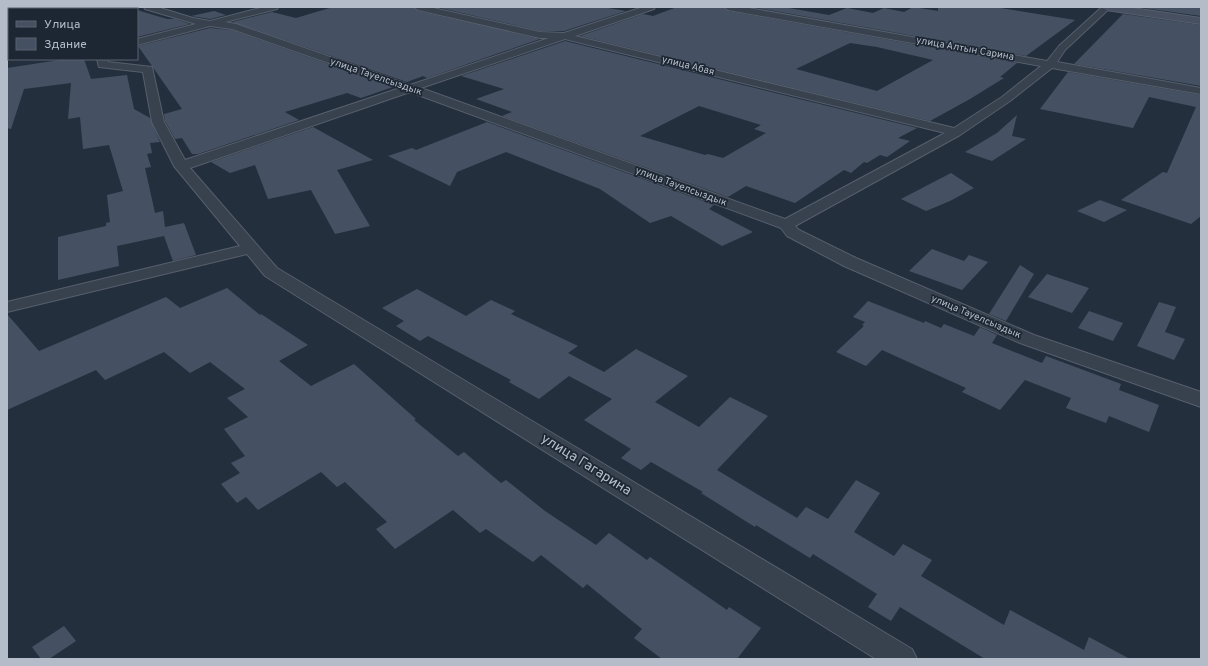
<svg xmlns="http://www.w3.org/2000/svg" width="1208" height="666" font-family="Overpass,sans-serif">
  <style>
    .building { fill: #455162; fill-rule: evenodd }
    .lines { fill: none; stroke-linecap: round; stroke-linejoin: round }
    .street-casing { stroke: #565f6c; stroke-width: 2 }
    .secondary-casing { stroke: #565f6c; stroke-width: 2 }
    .street { fill: #38414e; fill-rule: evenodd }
    .secondary { fill: #465061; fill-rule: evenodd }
    .labels { text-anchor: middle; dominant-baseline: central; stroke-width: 3.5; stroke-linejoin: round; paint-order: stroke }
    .far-street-label { font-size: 10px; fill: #b4bcc9; stroke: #1d2633 }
    .near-street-label { font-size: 14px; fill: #b4bcc9; stroke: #1d2633 }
  </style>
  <rect width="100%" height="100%" fill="#242f3e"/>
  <g class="building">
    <polygon points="333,7 413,7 418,11 540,39 427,78 423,76 407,82 232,22 272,12 296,18"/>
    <polygon points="436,7 602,7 626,11 564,31 540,31"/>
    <path d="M 677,7 L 723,7 L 728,11 L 1017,63 L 1000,77 L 1004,78 L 970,99 L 930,121 L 580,36 L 643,14 L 653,16 ZM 850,43 L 877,47 L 933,60 L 877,91 L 796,69 Z"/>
    <polygon points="752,7 783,7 829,15 847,8 873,13 884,8 904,12 913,7 938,11 938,7 994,7 1075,20 1026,56"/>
    <polygon points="1136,7 1201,7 1201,16"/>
    <polygon points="137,10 167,19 175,19 190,24 137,37"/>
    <polygon points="214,11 226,15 210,19 191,16"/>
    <polygon points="1123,14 1201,25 1201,86 1074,64"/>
    <polygon points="210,28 232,30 393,87 361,98 347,93 285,112 299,120 198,154 192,154 182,138 175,139 165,121 164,114 182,109 138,46"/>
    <path d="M 565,41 L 917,128 L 898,138 L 910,141 L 887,157 L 880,155 L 867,163 L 864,162 L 851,173 L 844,170 L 795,203 L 746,186 L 728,197 L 502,116 L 512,112 L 476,99 L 504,89 L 461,76 ZM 699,106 L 761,125 L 754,129 L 766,133 L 723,158 L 708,154 L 705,155 L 640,136 Z"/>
    <polygon points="66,59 84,59 91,79 127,75 134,109 150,118 160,142 150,143 152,153 147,154 151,167 145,168 155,213 163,211 165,227 184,223 196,255 173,261 164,236 117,246 119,266 58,280 58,237 106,226 106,223 110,222 107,195 123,191 109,145 83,149 80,117 68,119 71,83 24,89 11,129 7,128 7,68"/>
    <polygon points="1068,72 1201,95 1201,216 1191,224 1121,200 1163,172 1167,173 1196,107 1149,97 1133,128 1040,109"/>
    <polygon points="1017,115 1012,136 1026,139 992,161 965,152 997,133"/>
    <polygon points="487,122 714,205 709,209 753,232 722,246 671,216 650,223 600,189 506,152 457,172 450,186 388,156 412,148 416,150"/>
    <polygon points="313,127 373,160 337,170 370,226 335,234 311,190 268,199 255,165 230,173 211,162"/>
    <polygon points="951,173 974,188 950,201 926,211 901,199"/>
    <polygon points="1100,200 1127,210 1104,222 1077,211"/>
    <polygon points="932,249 964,261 969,255 988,262 962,290 909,271"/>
    <polygon points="1020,265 1034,274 1006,321 989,314"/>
    <polygon points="1047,274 1089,288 1072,313 1028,297"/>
    <polygon points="227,288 260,315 261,314 308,345 279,361 311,386 354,364 416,419 414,420 458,456 464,452 501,483 506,480 545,511 596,545 609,533 647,560 650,557 727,610 729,607 761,628 737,659 662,659 634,638 642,629 587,584 583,588 541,555 533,562 486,529 480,533 453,510 395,549 376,529 387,522 345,482 337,487 321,472 258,510 246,497 237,503 221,484 240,473 231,463 245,456 224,429 248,417 227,398 245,389 210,362 190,373 164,352 105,380 96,370 7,410 7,314 39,351 166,297 180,308"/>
    <polygon points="417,289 466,316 491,300 515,311 511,314 578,346 568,353 604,372 636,349 688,376 655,402 699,427 730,397 768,416 717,470 797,518 806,507 828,519 856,480 880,493 854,532 894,556 903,544 932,560 921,576 1004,625 1010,610 1084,650 1089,637 1130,659 985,659 900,607 891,621 868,607 877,594 813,554 810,558 756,525 755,527 701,493 703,492 651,462 641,470 621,458 631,449 584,420 612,399 569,376 539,399 509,382 511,380 428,336 420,341 396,326 404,321 382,308"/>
    <polygon points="868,301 924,323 925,321 941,328 944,324 974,336 980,327 997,335 992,343 1042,363 1046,356 1121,384 1119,390 1159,405 1149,432 1109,416 1106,423 1066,408 1071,398 1025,380 1000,410 962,392 966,388 882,350 866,366 836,352 864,326 862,325 865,322 853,317"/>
    <polygon points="1159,302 1176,307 1165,332 1185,339 1174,360 1137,346"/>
    <polygon points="1089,311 1123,323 1113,341 1078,328"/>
    <polygon points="64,626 76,641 49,659 41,659 32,647"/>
  </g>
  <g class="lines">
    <defs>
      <g id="street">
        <polygon points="32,7 47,7 45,9 30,9"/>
        <polygon points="75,7 83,7 84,9 76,9"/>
        <path d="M 144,7 L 157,7 L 193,18 L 210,21 L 264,7 L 278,7 L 277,9 L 225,22 L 236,24 L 410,85 L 549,38 L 540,38 L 418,10 L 414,7 L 429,7 L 540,32 L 564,33 L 643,7 L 655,7 L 654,9 L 575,36 L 954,128 L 1002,97 L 1041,66 L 728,10 L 724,7 L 743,7 L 1047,61 L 1059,46 L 1102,7 L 1111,7 L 1065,50 L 1057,62 L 1201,88 L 1201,94 L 1052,68 L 1010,101 L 960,135 L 795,226 L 799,230 L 856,258 L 1034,335 L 1201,392 L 1201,407 L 1020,343 L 844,266 L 787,236 L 781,228 L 410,92 L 190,168 L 277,268 L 912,649 L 917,659 L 876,659 L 265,276 L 247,254 L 7,312 L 7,302 L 240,246 L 174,166 L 152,122 L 143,72 L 99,67 L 97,59 L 107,59 L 108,62 L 152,67 L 164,122 L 185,160 L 400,88 L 232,29 L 210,26 L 137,45 L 137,39 L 196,24 L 145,9 ZM 565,39 L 945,133 L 785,219 L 421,88 Z"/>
        <rect x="7" y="12" width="2" height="6"/>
      </g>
      <polygon id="secondary" points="1101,7 1126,7 1201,18 1201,24 1106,10"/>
    </defs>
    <use href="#street" class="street-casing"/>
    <use href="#secondary" class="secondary-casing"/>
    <use href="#street" class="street"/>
    <use href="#secondary" class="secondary"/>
  </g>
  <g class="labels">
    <g class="far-street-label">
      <text transform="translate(965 49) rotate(10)">улица Алтын Сарина</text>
      <text transform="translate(688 66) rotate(14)">улица Абая</text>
      <text transform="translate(376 77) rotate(19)">улица Тауелсыздык</text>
      <text transform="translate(681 187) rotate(20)">улица Тауелсыздык</text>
      <text transform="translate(976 317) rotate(23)">улица Тауелсыздык</text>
    </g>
    <g class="near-street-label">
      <text transform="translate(586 465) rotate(32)">улица Гагарина</text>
    </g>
  </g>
  <rect width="1208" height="666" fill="none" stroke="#b4bcc9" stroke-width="16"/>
  <rect x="8" y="8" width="130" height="52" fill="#1d2633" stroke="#59626f"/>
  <rect x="16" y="21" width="20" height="6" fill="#465061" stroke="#59626f"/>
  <text x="44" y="28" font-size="12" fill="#b4bcc9">Улица</text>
  <rect x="16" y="38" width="20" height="12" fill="#455162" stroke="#59626f"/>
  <text x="44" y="48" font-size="12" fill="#b4bcc9">Здание</text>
</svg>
